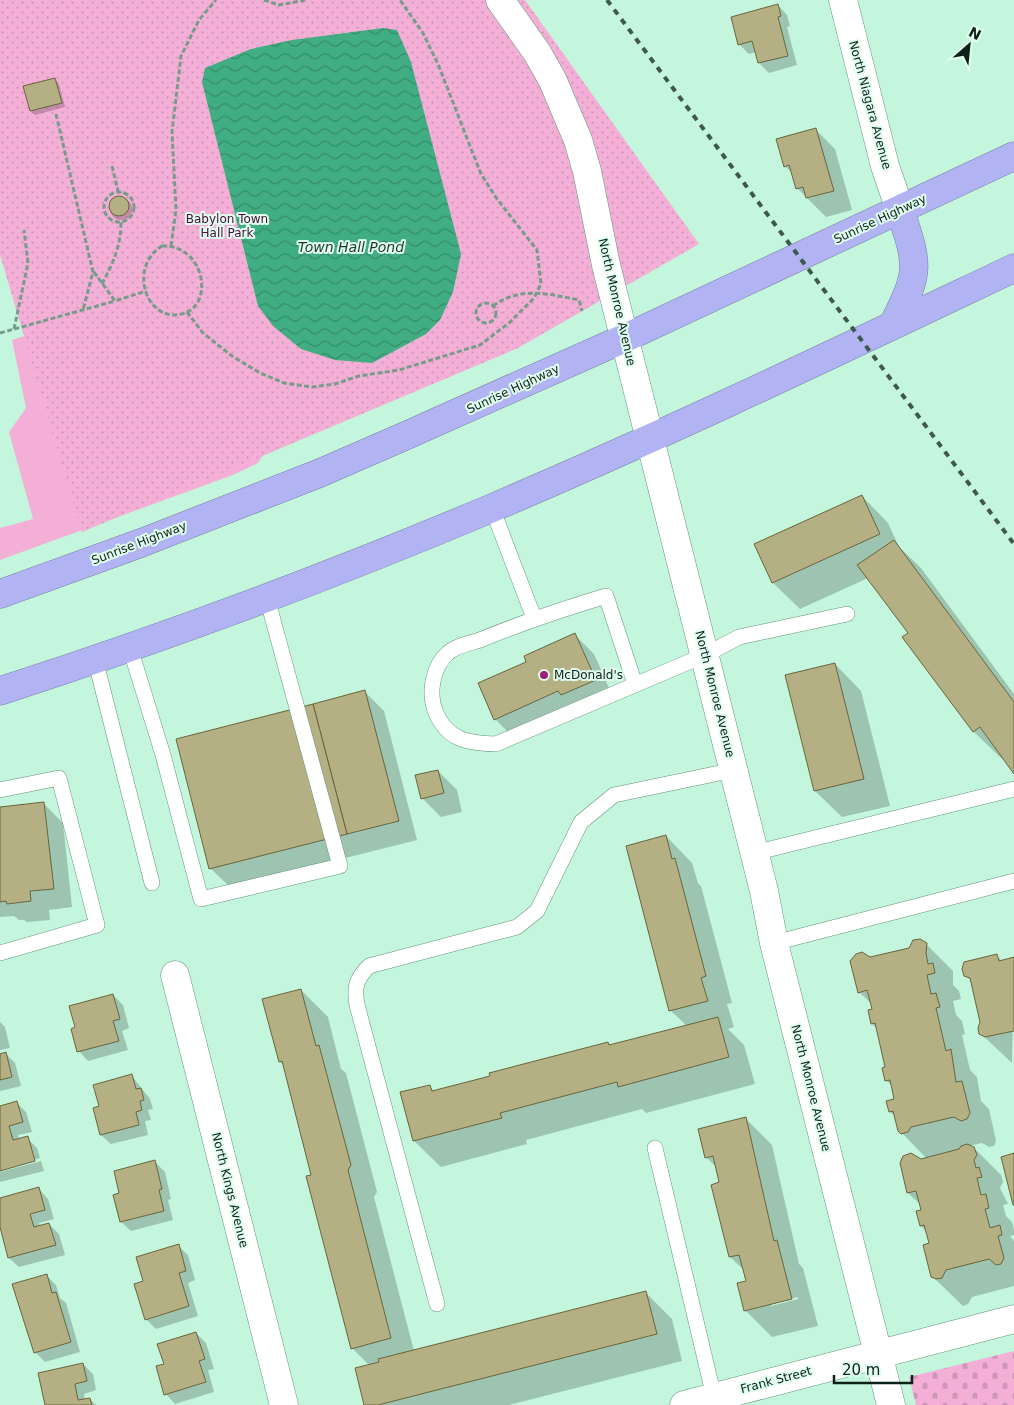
<svg xmlns="http://www.w3.org/2000/svg" width="1014" height="1405" font-family="'DejaVu Sans',sans-serif">
  <style>
    .green { fill: #f4afd7 }
    .cemetery { fill: url(#cemetery-stones) }
    .park { fill: url(#park-dots) }
    .water { fill: url(#water-waves) }
    .shadow { fill: #0003; fill-rule: evenodd }
    .building { fill: #b4b083; stroke: #69653b }
    .lines { fill: none; stroke-linecap: round; stroke-linejoin: round }
    .lane-casing { stroke: #64937c; stroke-width: 16 }
    .street-casing { stroke: #64937c; stroke-width: 29 }
    .secondary-casing { stroke: #64937c; stroke-width: 29 }
    .highway-casing { stroke: #7880a6; stroke-width: 29 }
    .path { stroke: #779c8a; stroke-width: 3; stroke-dasharray: 5 2.5; stroke-linecap: butt }
    .lane { stroke: #fff; stroke-width: 15 }
    .street { stroke: #fff; stroke-width: 28 }
    .secondary { stroke: #fff; stroke-width: 28 }
    .highway { stroke: #b1b3f2; stroke-width: 28 }
    .rail { stroke: #3e594c; stroke-width: 4; stroke-dasharray: 6 6; stroke-linecap: butt }
    .poi-dot { fill: #9c2077; stroke: #e0feef; stroke-width: 2 }
    .labels { text-anchor: middle; dominant-baseline: central; stroke-width: 4; stroke-linejoin: round; paint-order: stroke }
    .street-label { font-size: 12px; fill: #0e2119; stroke: #e0feef }
    .park-label { font-size: 12px; fill: #4c0c39; stroke: #e0feef }
    .poi-label { font-size: 12px; fill: #0e2119; stroke: #e0feef; text-anchor: start }
    .water-label { font-size: 14px; font-style: italic; fill: #1e352a; stroke: #e0feef }
  </style>
  <defs>
    <pattern id="cemetery-stones" width="16" height="16" patternUnits="userSpaceOnUse" patternTransform="scale(1.25)"><rect width="16" height="16" fill="#f4afd7"/><path d="M2 7V4a2 2 0 0 1 4 0v3zM10 15v-3a2 2 0 0 1 4 0v3z" fill="#d096b8"/></pattern>
    <pattern id="park-dots" width="8" height="8" patternUnits="userSpaceOnUse" patternTransform="scale(1.25)"><rect width="8" height="8" fill="#f4afd7"/><path d="M2 2h.1M6 6h.1" fill="none" stroke="#d096b8" stroke-width="1.8" stroke-linecap="round"/></pattern>
    <pattern id="water-waves" width="16" height="10" patternUnits="userSpaceOnUse" patternTransform="scale(1.25)"><rect width="16" height="10" fill="#41ad82"/><path d="M0 5q4-4 8 0t8 0" fill="none" stroke="#358c6a"/></pattern>
  </defs>
  <rect width="100%" height="100%" fill="#c4f6dd"/>
  <polygon class="green" points="122,304 268,447 258,463 233,475 0,560 0,528 33,519 9,432 26,408 12,340"/>
  <polygon class="cemetery" points="1014,1351 1014,1405 916,1405 909,1377"/>
  <polygon class="park" points="0,0 525,0 699,244 518,348 82,532 0,255"/>
  <polygon class="water" points="383,28 397,30 411,62 461,254 453,292 440,320 426,334 372,363 335,360 301,349 273,326 258,306 202,82 205,68 251,49 292,40"/>
  <g class="shadow">
    <polygon points="778,5 787,15 790,26 787,27 797,65 769,73 759,63 756,52 749,54 739,44"/>
    <polygon points="55,79 59,84 65,107 35,115 31,111"/>
    <polygon points="815,129 835,149 852,210 826,217 797,188 793,174 785,166"/>
    <circle cx="121" cy="209" r="11"/>
    <polygon points="862,496 888,523 899,547 921,568 1014,694 1014,772 1003,757 1001,758 974,732 904,637 909,633 868,578 800,609 773,583 756,545"/>
    <polygon points="575,635 594,654 614,699 514,738 495,719 528,663"/>
    <polygon points="835,664 861,691 890,806 842,817 815,791"/>
    <polygon points="365,692 384,711 417,840 230,887 210,868"/>
    <polygon points="438,771 457,790 462,812 441,817 422,798"/>
    <polygon points="44,804 63,823 72,907 49,910 50,920 27,922 24,920 19,920 14,916 0,917 0,809"/>
    <polygon points="666,836 692,863 698,883 701,886 732,1003 727,1004 734,1027 728,1029 744,1045 755,1084 646,1113 642,1109 526,1140 527,1144 441,1167 414,1141 429,1086 435,1092 608,1043 611,1046 687,1026 670,1010"/>
    <polygon points="926,944 953,971 953,985 959,991 961,999 953,1001 956,1015 962,1021 965,1034 962,1035 970,1070 977,1077 981,1101 989,1109 996,1141 994,1146 989,1147 982,1143 969,1146 974,1148 1001,1175 1003,1182 1000,1188 1008,1204 1003,1205 1006,1216 1012,1222 1014,1230 1014,1235 1010,1236 1014,1241 1014,1286 972,1297 968,1304 963,1306 932,1276 931,1244 928,1233 921,1226 921,1205 908,1193 920,1160 927,1159 899,1130 896,1117 890,1112 896,1100 893,1087 886,1080 887,1067 878,1030 872,1024 869,1011 873,1010 872,1004 859,992 870,959"/>
    <polygon points="997,956 1002,961 1014,958 1012,1063 980,1033 982,1022 972,982 965,975"/>
    <polygon points="301,990 328,1017 341,1069 346,1073 377,1192 374,1197 414,1351 645,1292 672,1319 682,1361 509,1405 366,1405 370,1366 352,1348 313,1176 284,1066 280,1062"/>
    <polygon points="113,995 123,1005 129,1028 122,1031 128,1050 88,1061 79,1051"/>
    <polygon points="0,1022 5,1027 10,1048 0,1050"/>
    <polygon points="6,1054 15,1063 21,1086 0,1091 0,1055"/>
    <polygon points="132,1076 150,1099 153,1109 148,1110 151,1120 145,1121 148,1135 111,1144 101,1135 94,1109 100,1107"/>
    <polygon points="17,1103 26,1112 32,1132 18,1135 19,1140 27,1138 37,1148 40,1158 0,1170 0,1107"/>
    <path d="M 745,1118 L 772,1145 L 799,1264 L 803,1268 L 818,1326 L 772,1337 L 746,1311 L 748,1282 L 745,1271 L 730,1257 L 721,1183 L 717,1168 L 706,1157 ZM 798,1297 L 798,1299 L 771,1306 L 771,1303 Z"/>
    <polygon points="41,1161 44,1171 0,1182 0,1172"/>
    <polygon points="155,1162 165,1172 171,1199 168,1200 173,1220 131,1231 121,1222 121,1194"/>
    <polygon points="39,1189 48,1199 54,1219 39,1223 40,1227 49,1224 59,1234 65,1255 19,1267 9,1258 0,1222 0,1199"/>
    <polygon points="178,1246 188,1255 195,1280 188,1283 198,1316 156,1329 146,1319 145,1282"/>
    <polygon points="46,1275 56,1285 60,1298 66,1303 80,1352 45,1362 36,1353 14,1285"/>
    <polygon points="196,1333 206,1343 214,1369 208,1370 214,1392 175,1404 166,1394 165,1365"/>
    <polygon points="83,1364 93,1374 96,1390 84,1394 85,1400 90,1399 96,1405 46,1405"/>
  </g>
  <g class="building">
    <polygon points="778,4 781,16 778,17 788,56 758,63 752,41 738,45 731,17"/>
    <polygon points="55,78 62,103 30,111 23,86"/>
    <polygon points="816,128 834,191 806,198 803,187 796,189 789,165 784,167 776,139"/>
    <circle cx="119" cy="206" r="10"/>
    <polygon points="862,495 880,534 772,583 754,544"/>
    <polygon points="894,540 1014,702 1014,774 980,727 973,732 902,637 908,633 857,565"/>
    <polygon points="575,633 596,680 561,695 558,691 494,720 478,683 526,662 524,656"/>
    <polygon points="835,663 864,779 814,791 785,675"/>
    <polygon points="365,690 399,821 347,834 313,704"/>
    <polygon points="313,704 347,834 209,869 176,739"/>
    <polygon points="438,770 444,793 421,799 415,775"/>
    <polygon points="44,802 54,889 30,891 31,901 7,904 6,901 0,902 0,807"/>
    <polygon points="666,835 672,859 675,858 706,976 701,978 708,1001 669,1011 626,846"/>
    <polygon points="920,939 927,943 926,953 928,964 933,963 935,973 927,975 931,994 936,993 940,1007 936,1008 946,1051 951,1049 956,1082 962,1081 970,1113 967,1119 961,1121 954,1117 911,1127 908,1132 901,1134 898,1131 893,1111 889,1112 886,1101 894,1099 890,1080 885,1081 882,1068 885,1067 875,1023 871,1024 868,1010 872,1009 867,990 858,993 850,961 856,954 862,952 870,957 909,948 913,940"/>
    <polygon points="997,954 999,961 1014,957 1014,1031 985,1037 979,1034 978,1028 980,1022 970,978 964,976 962,969 964,962"/>
    <polygon points="301,989 316,1046 319,1045 351,1165 348,1170 391,1338 351,1349 306,1176 311,1175 282,1061 279,1062 262,999"/>
    <polygon points="113,994 120,1019 113,1021 119,1041 77,1052 71,1029 75,1027 69,1006"/>
    <polygon points="718,1017 729,1057 618,1087 617,1082 500,1113 502,1118 413,1141 400,1092 430,1085 432,1091 490,1076 489,1073 608,1042 609,1045"/>
    <polygon points="6,1052 12,1077 0,1080 0,1054"/>
    <polygon points="132,1074 136,1089 141,1088 144,1100 140,1101 142,1110 136,1112 139,1125 100,1135 93,1108 99,1106 93,1085"/>
    <polygon points="17,1101 23,1122 9,1126 13,1140 28,1136 35,1161 0,1171 0,1106"/>
    <polygon points="746,1117 774,1241 777,1240 792,1299 744,1311 737,1283 746,1281 739,1255 729,1257 711,1185 719,1182 713,1156 705,1158 698,1129"/>
    <polygon points="967,1144 974,1147 977,1155 974,1160 976,1168 979,1167 982,1177 977,1178 981,1195 986,1194 989,1208 985,1209 990,1228 1000,1225 1002,1235 998,1236 1004,1258 1001,1264 996,1265 989,1259 946,1270 942,1278 936,1279 931,1277 923,1245 929,1243 924,1225 920,1226 916,1211 921,1210 916,1191 907,1193 900,1163 903,1156 911,1153 921,1159 959,1149 961,1146"/>
    <polygon points="1014,1153 1014,1205 1013,1205 1001,1157"/>
    <polygon points="155,1160 162,1189 159,1190 164,1211 120,1222 113,1195 119,1193 114,1171"/>
    <polygon points="39,1187 45,1210 30,1214 34,1227 49,1223 56,1245 8,1258 0,1227 0,1198"/>
    <polygon points="179,1244 186,1271 179,1273 189,1306 145,1320 134,1284 143,1281 136,1257"/>
    <polygon points="47,1274 52,1293 56,1292 71,1342 34,1353 12,1284"/>
    <polygon points="646,1291 657,1334 378,1405 364,1405 355,1368 379,1362 378,1359"/>
    <polygon points="196,1332 205,1359 199,1361 206,1382 164,1395 156,1366 164,1364 157,1344"/>
    <polygon points="83,1363 87,1381 75,1384 78,1400 90,1398 92,1405 45,1405 38,1373"/>
  </g>
  <g class="lines">
    <defs>
      <g id="lane">
        <polyline points="492,508 534,618"/>
        <polyline points="130,648 163,755 201,899 340,866 267,598"/>
        <polyline points="95,659 152,883"/>
        <path d="M 635,684 L 606,596 C 563,609 521,623 480,640 C 470,643 455,646 448,653 C 432,667 428,694 436,713 C 448,741 469,743 496,744 L 705,655 L 739,637 L 847,614"/>
        <polyline points="0,790 59,778 97,925 0,953"/>
        <polyline points="754,853 1014,789"/>
        <polyline points="774,943 1014,881"/>
        <polyline points="655,1148 714,1397"/>
        <path d="M 437,1304 L 357,1005 C 354,987 356,979 369,966 L 517,927 L 537,911 L 581,822 L 614,795 L 734,770"/>
      </g>
      <g id="street">
        <polyline points="500,0 538,54 553,81 578,140 587,171 606,265 764,891 774,943 891,1405"/>
        <polyline points="843,0 885,166 900,210"/>
        <polyline points="175,975 284,1405"/>
      </g>
      <polyline id="secondary" points="684,1405 1014,1319"/>
      <g id="highway">
        <path d="M 893,325 C 920,271 919,267 900,210"/>
        <polyline points="0,594 141,543 320,473 405,436 625,338 1014,156"/>
        <path d="M 0,691 C 167,637 331,576 492,508 C 668,433 841,350 1014,268"/>
      </g>
    </defs>
    <use href="#lane" class="lane-casing"/>
    <use href="#street" class="street-casing"/>
    <use href="#secondary" class="secondary-casing"/>
    <use href="#highway" class="highway-casing"/>
    <g class="path">
      <polyline points="264,0 279,5 306,0"/>
      <polyline points="56,114 93,272 83,310"/>
      <polyline points="112,166 118,191"/>
      <circle cx="119" cy="207" r="15"/>
      <path d="M 162,246 C 204,244 216,305 182,314 C 147,323 127,268 162,246 Z"/>
      <polyline points="171,246 176,210 172,132 181,56 199,20 216,0"/>
      <polyline points="94,272 115,301 146,291"/>
      <path d="M 102,284 C 113,263 121,246 121,222"/>
      <circle cx="486" cy="313" r="10"/>
      <path d="M 493,306 C 520,286 549,294 579,300 L 582,311"/>
      <polyline points="187,312 203,333 232,356 260,373 284,383 312,387 335,384 359,376 399,370 480,345 509,323 534,298 541,284 537,250 497,199 481,174 438,64 423,33 400,0"/>
      <polyline points="14,329 28,263 24,230"/>
      <polyline points="0,333 115,301"/>
    </g>
    <use href="#lane" class="lane"/>
    <use href="#street" class="street"/>
    <use href="#secondary" class="secondary"/>
    <use href="#highway" class="highway"/>
    <polyline class="rail" points="607,0 1014,544"/>
  </g>
  <circle class="poi-dot" cx="544" cy="675" r="5"/>
  <g class="labels">
    <g class="street-label">
      <text transform="translate(870 105) rotate(75)">North Niagara Avenue</text>
      <text transform="translate(880 219) rotate(-25)">Sunrise Highway</text>
      <text transform="translate(617 302) rotate(77)">North Monroe Avenue</text>
      <text transform="translate(513 389) rotate(-25)">Sunrise Highway</text>
      <text transform="translate(139 543) rotate(-21)">Sunrise Highway</text>
      <text transform="translate(715 694) rotate(76)">North Monroe Avenue</text>
      <text transform="translate(811 1088) rotate(76)">North Monroe Avenue</text>
      <text transform="translate(230 1190) rotate(76)">North Kings Avenue</text>
      <text transform="translate(776 1380) rotate(-15)">Frank Street</text>
    </g>
    <g class="park-label">
      <text x="227" y="219">Babylon Town<tspan x="227" dy="14">Hall Park</tspan></text>
    </g>
    <g class="poi-label">
      <text x="554" y="675">McDonald's</text>
    </g>
    <g class="water-label">
      <text x="351" y="247">Town Hall Pond</text>
    </g>
  </g>
  <g transform="translate(969 45) rotate(27)" stroke="#e0feef" stroke-width="4" paint-order="stroke">
  <path d="M0-4L9 19L0 12L-9 19Z" fill="#0e2119"/>
  <text y="-8" font-size="14" font-weight="bold" text-anchor="middle" fill="#0e2119">N</text>
  </g>
  <path d="M834 1375v8h78v-8" fill="none" stroke="#0e2119" stroke-width="2.5"/>
  <text x="842" y="1375" font-size="15" fill="#0e2119" stroke="#e0feef" stroke-width="4" paint-order="stroke">20 m</text>
</svg>
